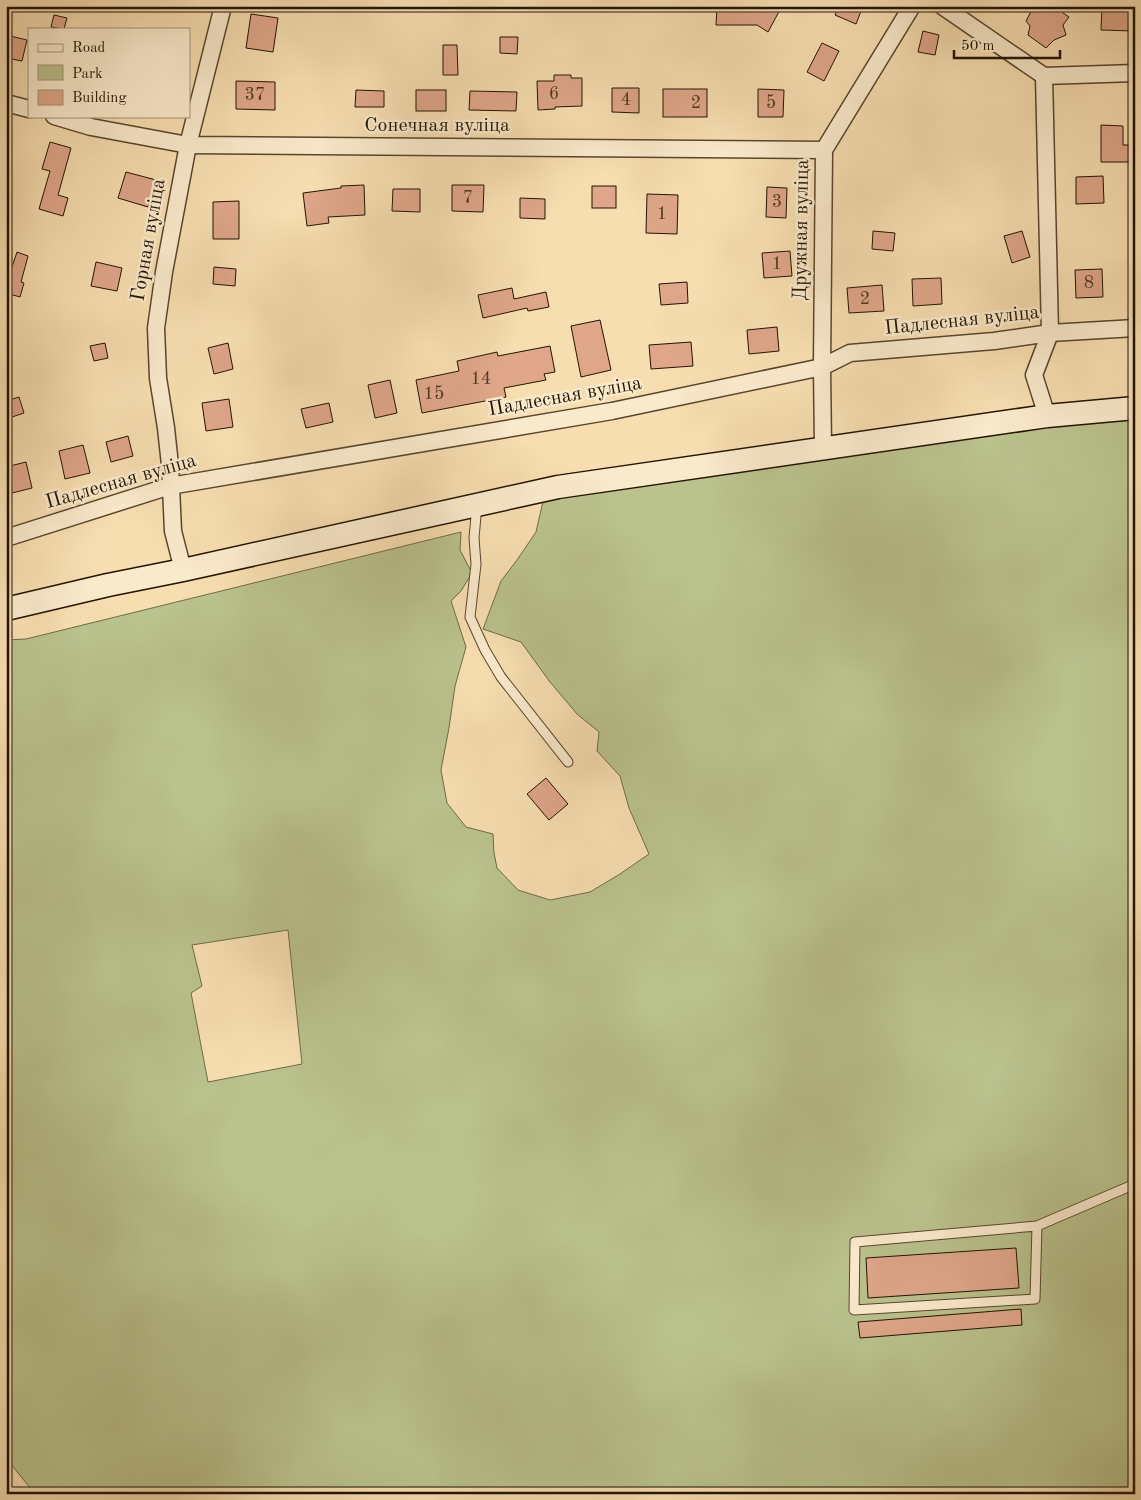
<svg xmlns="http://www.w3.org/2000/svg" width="1141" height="1500" font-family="'Old Standard TT',serif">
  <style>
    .green { fill: #bac28d; stroke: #6e6b46; fill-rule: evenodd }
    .building { fill: #dfa68a; stroke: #231400 }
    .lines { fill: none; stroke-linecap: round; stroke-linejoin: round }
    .lane-casing { stroke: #58462c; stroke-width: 11 }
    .street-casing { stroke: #58462c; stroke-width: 19 }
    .secondary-casing { stroke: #231400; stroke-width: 25 }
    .lane { stroke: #faeacc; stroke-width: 9 }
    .street { stroke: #faeacc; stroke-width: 16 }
    .secondary { stroke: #faeacc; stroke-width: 22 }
    .labels { text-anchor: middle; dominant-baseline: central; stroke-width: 5; stroke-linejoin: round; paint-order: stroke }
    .number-label { font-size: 18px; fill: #523822 }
    .street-label { font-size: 20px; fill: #231400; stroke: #faeacc }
  </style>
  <rect width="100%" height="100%" fill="#f7deb1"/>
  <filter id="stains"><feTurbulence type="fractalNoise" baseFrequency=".004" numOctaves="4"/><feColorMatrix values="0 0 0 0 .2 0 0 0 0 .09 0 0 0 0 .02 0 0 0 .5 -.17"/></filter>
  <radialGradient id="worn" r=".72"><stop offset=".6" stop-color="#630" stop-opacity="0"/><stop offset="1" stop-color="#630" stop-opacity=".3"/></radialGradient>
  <path class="green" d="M 1135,413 L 1135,1494 L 35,1494 L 6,1458 L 6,640 L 26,639 L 461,532 L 460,550 L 472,573 L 461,591 L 451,601 L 466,647 L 455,686 L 449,728 L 441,770 L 447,803 L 466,827 L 493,834 L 494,853 L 497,868 L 518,890 L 550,900 L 590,892 L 620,874 L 649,854 L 629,808 L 620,776 L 597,751 L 599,732 L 577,714 L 550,682 L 521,642 L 483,629 L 501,581 L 517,560 L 536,532 L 544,497 ZM 288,930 L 302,1064 L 208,1082 L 191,993 L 202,986 L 192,945 Z"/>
  <g class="building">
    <polygon points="717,6 782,6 768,32 757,25 716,25"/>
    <polygon points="839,6 863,6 856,24 835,15"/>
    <polygon points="1034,6 1050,6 1053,8 1061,6 1063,13 1069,17 1063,25 1066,35 1054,40 1046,48 1028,35 1030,26 1026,21"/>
    <polygon points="1102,6 1135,6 1135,31 1101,30"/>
    <polygon points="251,14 278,18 273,52 246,48"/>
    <polygon points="54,15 67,18 64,29 51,27"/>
    <polygon points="923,31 939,35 935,55 918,52"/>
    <polygon points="6,35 27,40 22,61 6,58"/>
    <polygon points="500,37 518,37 517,54 500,53"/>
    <polygon points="822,43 839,51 824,81 807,72"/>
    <polygon points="443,45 457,45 458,75 443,75"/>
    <polygon points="554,75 571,75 571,78 582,78 582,106 555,107 555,109 538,110 537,81 554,81"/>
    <polygon points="236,81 275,82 275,110 236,109"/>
    <polygon points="612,88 639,88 639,113 612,112"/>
    <rect x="663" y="89" width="44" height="28"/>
    <polygon points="758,89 784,90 783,117 758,117"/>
    <polygon points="356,90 384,91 384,107 355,107"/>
    <rect x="416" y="90" width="30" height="21"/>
    <polygon points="470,91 517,92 516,111 469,110"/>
    <polygon points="1101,125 1123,126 1123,145 1135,145 1135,162 1101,162"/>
    <polygon points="50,142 71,148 58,195 68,198 63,216 39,209 50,171 42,169"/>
    <polygon points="126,172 156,180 148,207 118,198"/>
    <polygon points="1103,176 1104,203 1076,204 1076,177"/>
    <polygon points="364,185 365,215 328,217 329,223 307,226 303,193 341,188 341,186"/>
    <polygon points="452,185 484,185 483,212 452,211"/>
    <rect x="592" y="186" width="24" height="22"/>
    <polygon points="767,187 787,188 786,218 766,217"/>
    <polygon points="393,189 420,189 420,212 392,211"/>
    <polygon points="647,194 678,195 677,234 646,233"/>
    <polygon points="520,198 545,199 545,219 520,218"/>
    <polygon points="239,201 239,239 213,239 213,202"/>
    <polygon points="873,231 895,233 893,251 872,249"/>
    <polygon points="1022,231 1030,257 1012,263 1004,236"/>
    <polygon points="790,251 792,276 764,278 762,253"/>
    <polygon points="17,252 28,256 21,282 24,283 20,297 6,293 6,285"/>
    <polygon points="96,262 122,268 117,291 91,286"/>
    <polygon points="214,267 236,269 235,286 213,284"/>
    <polygon points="1102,269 1103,297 1076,298 1075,270"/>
    <polygon points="941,278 942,304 913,306 912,279"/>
    <polygon points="687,282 688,303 661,305 659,284"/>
    <polygon points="882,285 884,311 849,313 847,288"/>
    <polygon points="512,288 514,299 546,292 549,307 528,311 527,308 483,318 478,295"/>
    <polygon points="600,320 611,370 581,377 571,326"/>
    <polygon points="777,327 779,351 749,354 747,330"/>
    <polygon points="691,342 693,366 651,369 649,345"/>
    <polygon points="105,343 108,358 94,361 90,346"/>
    <polygon points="228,343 233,369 214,374 208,348"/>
    <polygon points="550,346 555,372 544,374 546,380 504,388 506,397 422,413 416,380 459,371 457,361 497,352 498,356"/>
    <polygon points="390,380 397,413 375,418 368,385"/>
    <polygon points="19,397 24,413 6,419 6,401"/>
    <polygon points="229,399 233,427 206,431 202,403"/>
    <polygon points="329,403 333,422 306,428 301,409"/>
    <polygon points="128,436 133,456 111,462 106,442"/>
    <polygon points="83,445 90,473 65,479 59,451"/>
    <polygon points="26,462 32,488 12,493 11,488 6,489 6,467"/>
    <polygon points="546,778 568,804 549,820 527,794"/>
    <polygon points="1016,1248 1019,1288 868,1298 866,1258"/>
    <polygon points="1021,1309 1022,1325 860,1338 858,1322"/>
  </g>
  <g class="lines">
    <defs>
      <g id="lane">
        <polyline points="477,505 474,538 476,564 470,617 485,650 501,677 568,762"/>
        <polyline points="1037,1226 1035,1299 854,1310 855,1242 1037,1226 1135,1184"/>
      </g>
      <g id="street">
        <polyline points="942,6 1044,76 1135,73"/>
        <polyline points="1044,76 1050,333 1034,375 1047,416"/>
        <polyline points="6,103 29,109"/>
        <polyline points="54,116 91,127 188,145 824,150"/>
        <polyline points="823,448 822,367 824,150 912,6"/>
        <polyline points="6,538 170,486 612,411 822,367 850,353 994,341 1050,333 1135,328"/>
        <polyline points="183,570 173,531 170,465 166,428 158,378 156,328 164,272 188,145 223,6"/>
      </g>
      <polyline id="secondary" points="6,609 108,585 183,570 558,487 1047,416 1135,408"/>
    </defs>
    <use href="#lane" class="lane-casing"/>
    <use href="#street" class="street-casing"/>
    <use href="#secondary" class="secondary-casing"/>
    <use href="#lane" class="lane"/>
    <use href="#street" class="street"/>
    <use href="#secondary" class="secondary"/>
  </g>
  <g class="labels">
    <g class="number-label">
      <text x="554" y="94">6</text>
      <text x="255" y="95">37</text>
      <text x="626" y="100">4</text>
      <text x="696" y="103">2</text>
      <text x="771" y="103">5</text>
      <text x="468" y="198">7</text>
      <text x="777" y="202">3</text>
      <text x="662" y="214">1</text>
      <text x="777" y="264">1</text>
      <text x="1089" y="283">8</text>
      <text x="865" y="299">2</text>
      <text x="481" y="379">14</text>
      <text x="434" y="394">15</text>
    </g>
    <g class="street-label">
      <text x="437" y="126">Сонечная вуліца</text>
      <text transform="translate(802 230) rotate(-89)">Дружная вуліца</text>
      <text transform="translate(149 240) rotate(-80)">Горная вуліца</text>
      <text transform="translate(962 321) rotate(-6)">Падлесная вуліца</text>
      <text transform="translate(565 397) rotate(-10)">Падлесная вуліца</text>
      <text transform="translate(121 482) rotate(-16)">Падлесная вуліца</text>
    </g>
  </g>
  <rect width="1141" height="1500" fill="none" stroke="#f7deb1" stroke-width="25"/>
  <rect x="8" y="8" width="1126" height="1485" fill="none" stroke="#231400" stroke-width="2.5"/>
  <rect x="12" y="12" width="1116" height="1475" fill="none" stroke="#231400"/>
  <rect x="28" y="28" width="162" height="90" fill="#faeacc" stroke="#a4947a"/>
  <rect x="38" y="44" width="25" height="8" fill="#faeacc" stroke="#a4947a"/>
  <text x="72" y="52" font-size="15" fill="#231400">Road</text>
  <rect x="38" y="65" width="25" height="15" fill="#bac28d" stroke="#a4947a"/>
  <text x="72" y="78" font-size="15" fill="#231400">Park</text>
  <rect x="38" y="90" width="25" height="15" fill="#dfa68a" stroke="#a4947a"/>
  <text x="72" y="102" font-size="15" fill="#231400">Building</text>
  <path d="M954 50v8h106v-8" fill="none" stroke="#231400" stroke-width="2.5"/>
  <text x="961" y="50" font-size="15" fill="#231400" stroke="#faeacc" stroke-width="4" paint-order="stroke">50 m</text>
  <rect width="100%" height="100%" filter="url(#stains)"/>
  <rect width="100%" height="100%" fill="url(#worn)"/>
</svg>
